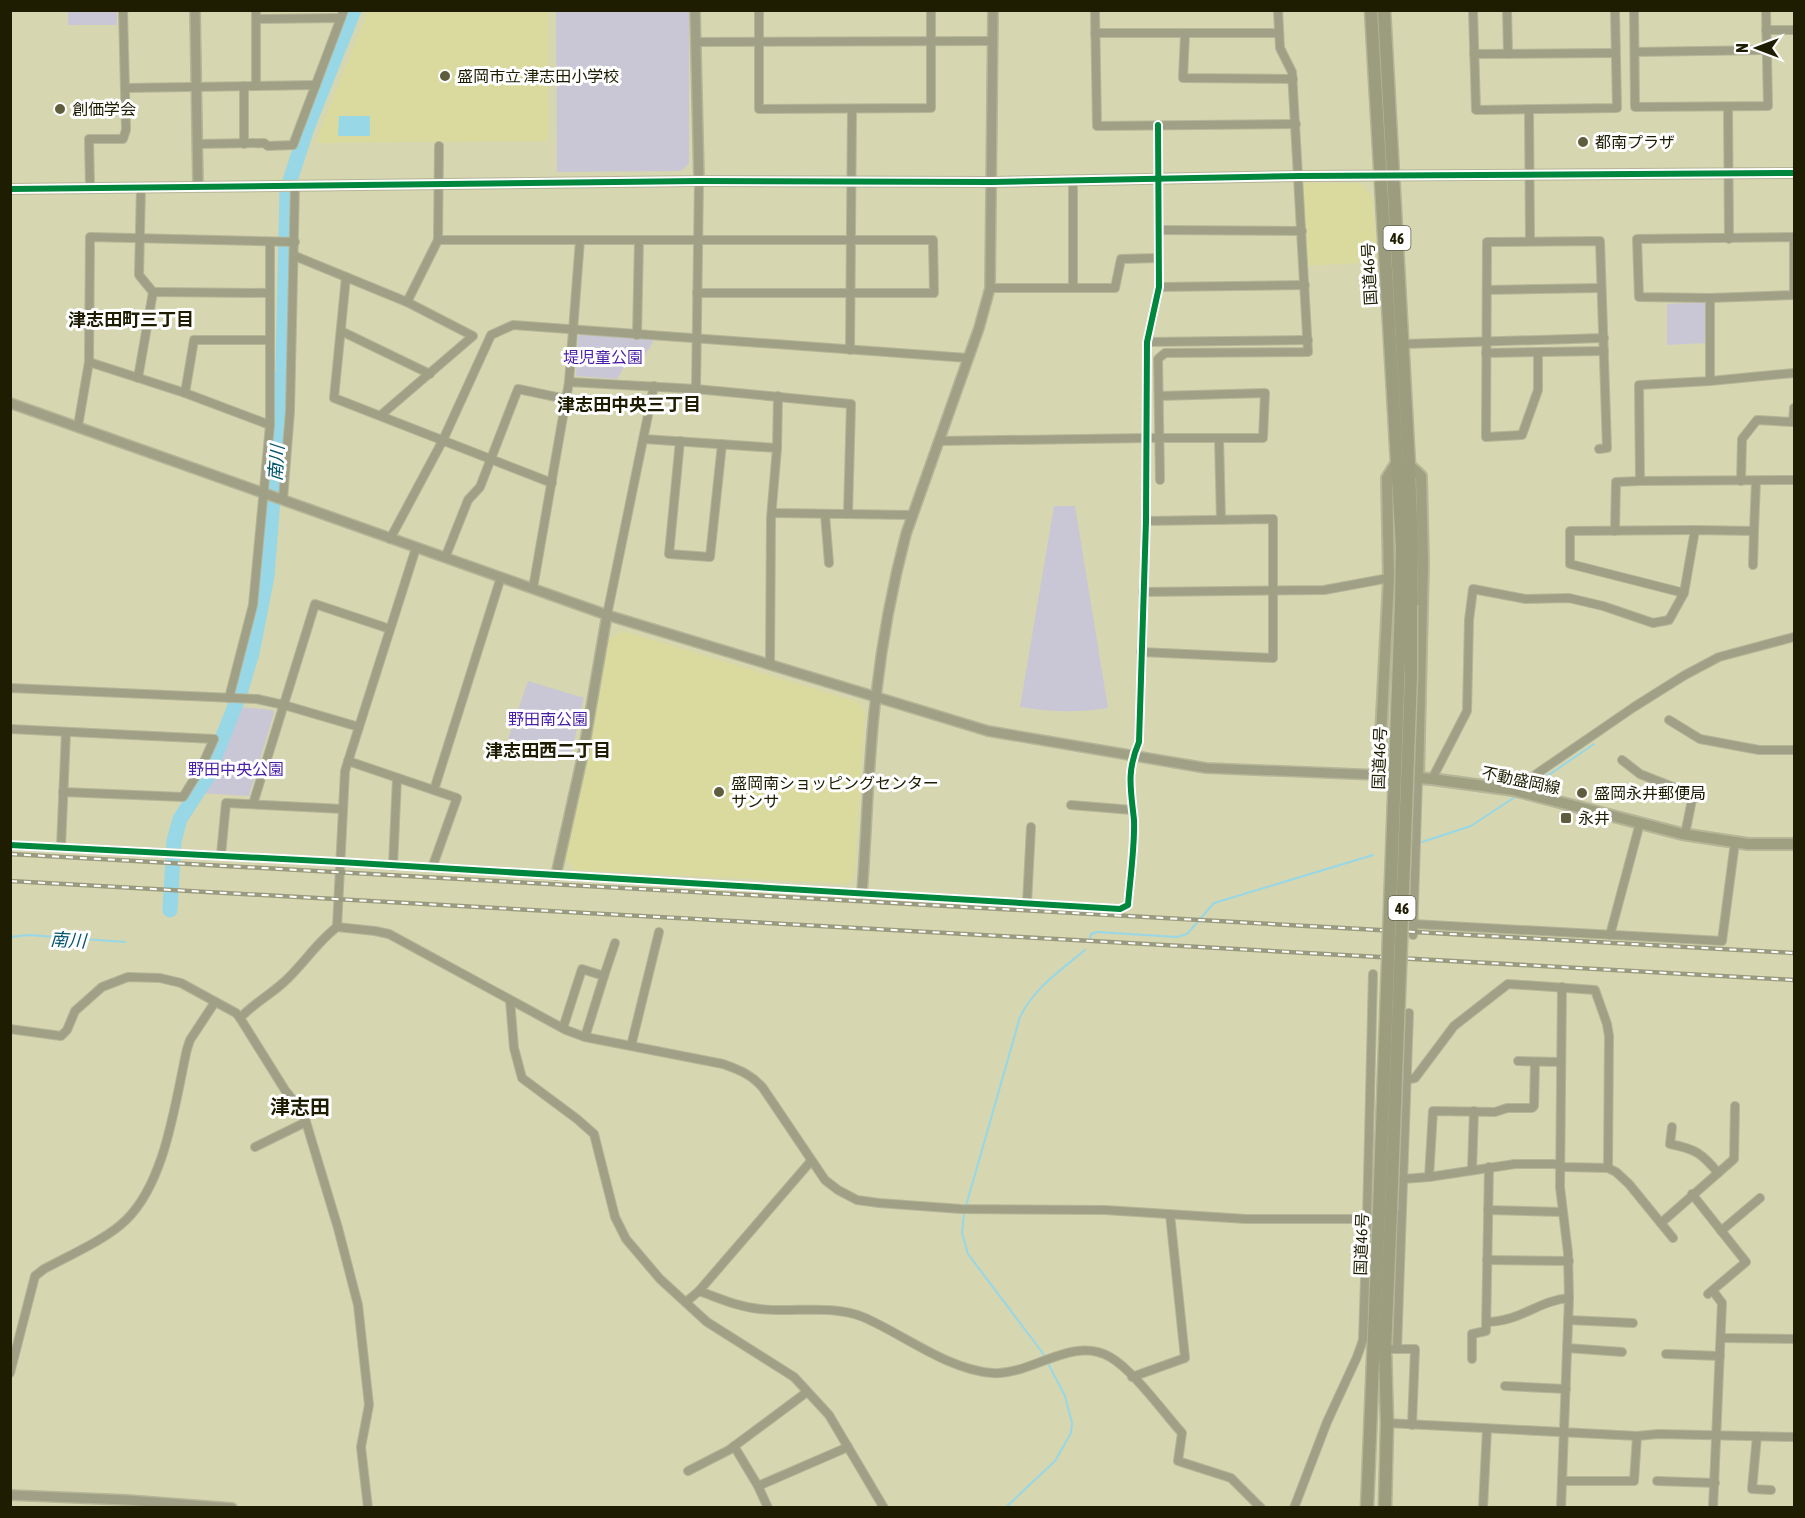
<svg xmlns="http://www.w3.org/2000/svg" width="1805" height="1518" font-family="'Asap Condensed','Noto Sans JP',sans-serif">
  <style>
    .built { fill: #dada9e }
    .green { fill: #c9c7d6 }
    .water { fill: #97d7e6 }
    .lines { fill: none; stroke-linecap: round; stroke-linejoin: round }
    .stream { stroke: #97d7e6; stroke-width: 2 }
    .river { stroke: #97d7e6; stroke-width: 15 }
    .minor-casing { stroke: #b5b598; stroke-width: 10 }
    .tertiary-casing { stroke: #b5b598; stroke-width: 12 }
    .secondary-casing { stroke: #b5b598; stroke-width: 14 }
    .trunk-casing { stroke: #b5b598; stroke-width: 15 }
    .minor { stroke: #a0a086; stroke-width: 8 }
    .tertiary { stroke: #a0a086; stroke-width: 9 }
    .secondary { stroke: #9f9f81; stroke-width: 10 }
    .trunk { stroke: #9c9c7e; stroke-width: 12 }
    .rail-casing { stroke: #9a9a7e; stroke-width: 4.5 }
    .rail { stroke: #fff; stroke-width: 2; stroke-dasharray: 7; stroke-linecap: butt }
    .trunk-bridge-casing { stroke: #b5b598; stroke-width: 15; stroke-linecap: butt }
    .trunk-bridge { stroke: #9c9c7e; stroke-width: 12 }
    .cycleway-casing { stroke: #fff; stroke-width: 10 }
    .cycleway { stroke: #00873e; stroke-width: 6 }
    .poi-dot { fill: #5e5e3f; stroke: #fff; stroke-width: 2 }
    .labels { text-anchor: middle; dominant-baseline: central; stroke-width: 6; stroke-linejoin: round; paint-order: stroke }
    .shield { fill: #fff; stroke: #62614e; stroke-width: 1.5 }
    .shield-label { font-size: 15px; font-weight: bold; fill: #1e1d02 }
    .poi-label { font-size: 16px; fill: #1e1d02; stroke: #fff; text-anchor: start }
    .street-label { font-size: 16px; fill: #1e1d02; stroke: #fff }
    .park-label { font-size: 16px; fill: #481ea8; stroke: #fff }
    .neighbourhood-label { font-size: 18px; font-weight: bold; fill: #1e1d02; stroke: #fff }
    .water-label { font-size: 18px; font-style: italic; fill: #04556e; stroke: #fff }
    .quarter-label { font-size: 20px; font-weight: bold; fill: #1e1d02; stroke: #fff }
  </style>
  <rect width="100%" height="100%" fill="#d6d6b0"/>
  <g class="built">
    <polygon points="368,11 548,11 548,141 319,143 316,141"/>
    <polygon points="1300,183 1361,183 1373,199 1377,262 1304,266"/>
    <polygon points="623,631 858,702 865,711 854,877 848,884 575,870 565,858 609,639"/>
  </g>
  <g class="green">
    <rect x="68" y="11" width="49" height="14"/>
    <polygon points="556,11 689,11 689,164 681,171 557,172"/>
    <polygon points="1706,302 1706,343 1667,345 1667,304"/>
    <polygon points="581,334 654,340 642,360 631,355 617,379 577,376 576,374 578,337"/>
    <path d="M 1054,506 L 1075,506 L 1108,708 C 1078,713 1050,712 1020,707 Z"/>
    <polygon points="528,681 584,698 570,759 508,739"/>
    <polygon points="238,707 273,710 274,713 249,796 200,793 213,773"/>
  </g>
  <polygon class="water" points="339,116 370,116 370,136 338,136"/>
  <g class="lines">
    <g class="stream">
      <polyline points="1528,789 1594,744"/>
      <polyline points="1422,842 1471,826 1518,795"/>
      <polyline points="10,937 29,935 125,942"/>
      <polyline points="1089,941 1091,934 1097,932 1177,937 1187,934 1214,903 1373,855"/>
      <path d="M 966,1206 L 1020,1017 C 1034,988 1061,970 1085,950"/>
      <polyline points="964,1212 962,1233 968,1254 1042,1352 1065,1396 1072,1423 1071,1433 1055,1461 1005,1508"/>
    </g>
    <polyline class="river" points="170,910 174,841 180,819 206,779 239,696 252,653 267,576 283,369 287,190 307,128 354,10"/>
    <defs>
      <g id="minor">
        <polyline points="759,10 759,109 931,108 931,10"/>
        <polyline points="1095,10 1097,126 1296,124"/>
        <polyline points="1473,10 1476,110 1617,108 1615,10"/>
        <polyline points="1507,10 1508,54"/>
        <polyline points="1634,10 1635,107 1768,106 1766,10"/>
        <polyline points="256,19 341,18"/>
        <polyline points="1766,30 1794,30"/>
        <polyline points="1095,33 1279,33"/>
        <polyline points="1185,35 1183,78 1293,79"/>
        <polyline points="696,42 993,41"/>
        <polyline points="1635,52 1766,50"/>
        <polyline points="1474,54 1615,53"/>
        <polyline points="244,86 244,144"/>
        <polyline points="256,86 256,10"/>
        <polyline points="125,88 316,85"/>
        <polyline points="1728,107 1729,239"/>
        <polyline points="1529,110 1530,240"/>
        <polyline points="197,144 264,143 268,146 293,145 344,10"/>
        <polyline points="90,187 89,139 123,139 126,130 123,10"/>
        <polyline points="1159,230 1302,231"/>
        <polygon points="1794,237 1794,295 1710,298 1639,297 1637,239"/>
        <polyline points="438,240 933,240 934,293 697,293"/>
        <polyline points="270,242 270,425"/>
        <polyline points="295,256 407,302 473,336 381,415"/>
        <polyline points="346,277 334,398 552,483"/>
        <polyline points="1159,287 1305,285"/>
        <polyline points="990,288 1115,288 1121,259 1159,258"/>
        <polyline points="1073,288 1073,180"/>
        <polyline points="1487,290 1600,288"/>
        <polyline points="153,292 270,293"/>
        <polyline points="1710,298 1710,381 1639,385 1640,481 1794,480"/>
        <polyline points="407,302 438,240 439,146"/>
        <polyline points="341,331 430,374"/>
        <polyline points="637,335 639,240"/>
        <polyline points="1147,342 1308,340"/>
        <polyline points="1404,344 1604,338"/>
        <polyline points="850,350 852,109"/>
        <polyline points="1486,353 1604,351"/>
        <polyline points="1538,353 1538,390 1522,435 1486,437 1487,242 1600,241 1607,448 1599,449"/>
        <polyline points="89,362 185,393 270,425 253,605 229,698"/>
        <polyline points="138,378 153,292 139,275 141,187"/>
        <polyline points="1710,381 1794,373"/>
        <polyline points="569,382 696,389 851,404 848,514"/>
        <polyline points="696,389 699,181"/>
        <polyline points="185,393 194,340 270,340"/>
        <polyline points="1794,408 1793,422 1794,422"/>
        <polyline points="78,426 89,362 90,237 295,242"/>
        <polyline points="1219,438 1221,520"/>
        <polyline points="644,439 777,448"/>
        <polyline points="680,441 669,554 710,557 722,444"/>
        <polyline points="939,441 1147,438 1263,438 1265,393 1159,396"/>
        <polyline points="1160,480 1158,359 1165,353 1308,352 1292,72 1280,48 1278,10"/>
        <polyline points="1741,481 1742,439 1757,420 1793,422"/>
        <polyline points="283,499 290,411 295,185"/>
        <polyline points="772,513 912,515"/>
        <polyline points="825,514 829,563"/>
        <polyline points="1615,531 1616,482 1640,481"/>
        <polyline points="390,539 443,440 491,335 513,325 968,358"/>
        <polyline points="445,558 468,500 480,487 518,389 566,399"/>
        <polyline points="1753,565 1754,531"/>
        <polyline points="533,588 569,382 580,240"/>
        <polyline points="1143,592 1324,590 1389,578"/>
        <polyline points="1684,593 1570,564 1570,531 1695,530"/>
        <polyline points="607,615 654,386"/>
        <polyline points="1141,652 1273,658 1273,519 1146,521"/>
        <polyline points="770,664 771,518 777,448 778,396"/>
        <polyline points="10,688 257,699 284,705 359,727"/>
        <polyline points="1669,720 1700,739 1759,750 1794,750"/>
        <polyline points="10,729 214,739 202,766 183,797 63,792"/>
        <polyline points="1622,760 1640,774 1693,795 1685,834"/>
        <polyline points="348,761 457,798 432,868"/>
        <polyline points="1432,779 1467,711 1469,620 1473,589 1526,599 1569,598 1603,606 1653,623 1669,620 1684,593 1695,530 1754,531 1756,481"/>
        <polyline points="434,790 501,577"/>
        <polyline points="1513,790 1634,707 1685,675 1719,657 1794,637"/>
        <polyline points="253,804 315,604 390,629"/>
        <polyline points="1071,805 1132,810"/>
        <path d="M 10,845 L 340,862 L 1120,909 L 1128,905 C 1130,880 1135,845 1134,820 C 1131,790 1126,772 1139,742 L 1146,521 L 1147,342 L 1159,287 L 1158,125"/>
        <polyline points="61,847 66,732"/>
        <polyline points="221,855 226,803 343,809"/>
        <polyline points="393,866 397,778"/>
        <polyline points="1027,903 1031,827"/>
        <polyline points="1413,924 1722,941 1735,842"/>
        <polyline points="337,927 345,771 416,548"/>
        <polyline points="1413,935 1418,778"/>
        <polyline points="1610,935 1640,823"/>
        <polyline points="510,1000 514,1048 522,1078 577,1119 594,1134 615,1217 626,1239 660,1279 707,1322 794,1377 829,1415 884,1508"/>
        <path d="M 240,1018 C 253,1004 270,995 284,982 C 303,965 316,943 337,927 L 375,931 L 389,934 L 566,1030 L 585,1037 L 723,1064 C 740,1070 752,1075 763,1088 L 825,1180 L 838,1190 L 857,1200 L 879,1203 L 961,1209 L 1105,1210 L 1246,1219 L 1367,1219 L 1363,1340 L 1357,1357 L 1327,1422 L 1294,1508"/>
        <polyline points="563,1028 582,969 604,976 615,943"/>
        <polyline points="10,1029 61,1036 67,1030 75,1011 102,987 128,977 160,978 181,983 236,1013 240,1018 285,1090 300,1109 306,1122 338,1228 358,1305 369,1405 361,1447 368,1508"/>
        <polyline points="585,1037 604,976"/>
        <polyline points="631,1046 659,932"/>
        <polyline points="1518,1061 1561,1062"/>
        <polyline points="1405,1080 1415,1078 1454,1026 1508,984 1595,990 1607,1024 1609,1036 1608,1168"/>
        <path d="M 1672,1127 L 1670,1144 C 1695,1149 1702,1153 1718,1173"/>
        <polyline points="255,1147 306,1122"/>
        <polyline points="1472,1169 1474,1111"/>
        <polyline points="1429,1177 1433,1111 1495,1112 1507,1108 1532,1108 1534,1106 1535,1062"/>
        <polyline points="1403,1179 1429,1177 1515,1164 1554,1164 1565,1167 1608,1168 1616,1172 1629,1184 1673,1238"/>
        <polyline points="1692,1194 1746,1262 1708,1294"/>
        <polyline points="1488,1210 1562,1212"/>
        <polyline points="1367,1219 1373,974"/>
        <polyline points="1661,1223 1734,1159 1735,1106"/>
        <polyline points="1721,1231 1760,1198"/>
        <polyline points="1487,1260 1569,1261"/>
        <path d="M 699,1291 C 719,1298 738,1307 760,1309 C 793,1313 832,1304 863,1317 C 903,1334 948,1370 992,1373 C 1031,1376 1072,1335 1110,1357 C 1133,1370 1163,1412 1182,1433 L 1178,1461 L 1231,1478 L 1261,1508"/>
        <polyline points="1713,1291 1722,1303 1713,1508"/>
        <polyline points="686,1302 699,1291 811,1161"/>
        <polyline points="1568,1320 1633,1323"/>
        <path d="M 1487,1322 C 1519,1322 1540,1300 1569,1298"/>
        <polyline points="1721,1338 1794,1339"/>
        <polyline points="1567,1348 1622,1352"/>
        <polyline points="1385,1349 1415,1349 1412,1425"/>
        <polyline points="1397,1349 1409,1013"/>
        <polyline points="1666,1354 1720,1356"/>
        <polyline points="1472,1359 1472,1334 1486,1331 1489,1167"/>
        <path d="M 10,1373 L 35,1276 L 44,1269 C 68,1256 107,1239 126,1220 C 166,1181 175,1102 187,1049 L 190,1040 L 215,1002"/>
        <polyline points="1132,1377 1185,1358 1170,1214"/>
        <polyline points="1505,1386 1566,1389"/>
        <polyline points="1387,1423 1637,1436 1658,1434 1794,1437"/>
        <polyline points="1757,1436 1752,1489 1771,1490"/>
        <polyline points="734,1446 758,1486 768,1508"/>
        <polyline points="688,1471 729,1450 807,1392"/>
        <polyline points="1562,1481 1634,1481 1637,1436"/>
        <polyline points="1657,1481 1715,1483"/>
        <polyline points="758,1486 848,1447"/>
        <polyline points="1483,1508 1487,1429"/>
        <polyline points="1561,1508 1569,1298 1568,1253 1560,1187 1562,987"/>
      </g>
      <g id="tertiary">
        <polyline points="195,10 198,186"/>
        <polyline points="695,10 699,181"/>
        <polyline points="10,189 699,181 992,182 1300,176 1794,173"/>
        <polyline points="10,403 607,615 988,731 1206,768 1379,775"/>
        <polyline points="556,875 583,754 607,615"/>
        <path d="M 862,893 C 867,828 868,761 876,696 C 882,642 892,587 906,534 L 979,328 L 990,288 L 993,10"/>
        <polyline points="10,1495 127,1500 232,1508"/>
      </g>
      <g id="secondary">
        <polyline points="1397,462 1387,478 1389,578 1379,775 1432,779 1513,790 1682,834 1748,844 1794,844"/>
        <polyline points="1409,465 1421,476 1423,563 1418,778"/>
      </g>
      <g id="trunk">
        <polyline points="1371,10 1397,462 1402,547 1401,606"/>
        <polyline points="1384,10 1409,465 1412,550 1411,605"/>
        <polyline points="1367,1508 1379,1211"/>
        <polyline points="1385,1508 1387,1423 1385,1349 1391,1210"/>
      </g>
    </defs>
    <use href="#minor" class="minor-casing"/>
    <use href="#tertiary" class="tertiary-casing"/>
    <use href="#secondary" class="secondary-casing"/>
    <use href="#trunk" class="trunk-casing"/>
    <use href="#minor" class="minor"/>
    <use href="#tertiary" class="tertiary"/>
    <use href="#secondary" class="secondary"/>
    <use href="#trunk" class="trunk"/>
    <defs>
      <g id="rail">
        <polyline points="10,854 1794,953"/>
        <polyline points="10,881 1794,980"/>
      </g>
    </defs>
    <use href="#rail" class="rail-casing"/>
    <use href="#rail" class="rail"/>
    <defs>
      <g id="trunk-bridge">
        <polyline points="1391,1210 1411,676 1411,605"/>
        <polyline points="1379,1211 1401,606"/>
      </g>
    </defs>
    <use href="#trunk-bridge" class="trunk-bridge-casing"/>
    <use href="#trunk-bridge" class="trunk-bridge"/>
    <defs>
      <g id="cycleway">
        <polyline points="10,189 699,181 992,182 1300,176 1794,173"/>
        <path d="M 10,845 L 340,862 L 1120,909 L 1128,905 C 1130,880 1135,845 1134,820 C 1131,790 1126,772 1139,742 L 1146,521 L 1147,342 L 1159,287 L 1158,125"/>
      </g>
    </defs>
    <use href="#cycleway" class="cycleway-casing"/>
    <use href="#cycleway" class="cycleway"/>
  </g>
  <g class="poi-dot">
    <circle cx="445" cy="76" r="6"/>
    <circle cx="60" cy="109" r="6"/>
    <circle cx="1583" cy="142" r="6"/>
    <circle cx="719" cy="792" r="6"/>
    <circle cx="1582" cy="793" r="6"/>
    <rect x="1560" y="812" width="12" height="12" rx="3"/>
  </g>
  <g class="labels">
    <g class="shield">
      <rect x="1383.5" y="226" width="27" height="24" rx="4.5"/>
      <rect x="1388.5" y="896" width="27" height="24" rx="4.5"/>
    </g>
    <g class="shield-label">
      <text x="1397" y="238">46</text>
      <text x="1402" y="908">46</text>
    </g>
    <g class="poi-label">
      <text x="457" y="76">盛岡市立 津志田小学校</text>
      <text x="72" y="109">創価学会</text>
      <text x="1595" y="142">都南プラザ</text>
      <text x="731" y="783">盛岡南ショッピングセンター<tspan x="731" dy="18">サンサ</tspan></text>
      <text x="1594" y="793">盛岡永井郵便局</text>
      <text x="1578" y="818">永井</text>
    </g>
    <g class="street-label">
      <text transform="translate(1369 274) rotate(-93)">国道46号</text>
      <text transform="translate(1379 758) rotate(-88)">国道46号</text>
      <text transform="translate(1521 780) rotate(12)">不動盛岡線</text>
      <text transform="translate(1361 1244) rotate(-88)">国道46号</text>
    </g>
    <g class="park-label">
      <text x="603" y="357">堤児童公園</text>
      <text x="548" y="719">野田南公園</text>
      <text x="236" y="769">野田中央公園</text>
    </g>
    <g class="neighbourhood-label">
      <text x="131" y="319">津志田町三丁目</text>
      <text x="629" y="404">津志田中央三丁目</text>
      <text x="548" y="750">津志田西二丁目</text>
    </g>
    <g class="water-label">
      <text transform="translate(276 463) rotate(-86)">南川</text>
      <text transform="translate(68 940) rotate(3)">南川</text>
    </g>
    <g class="quarter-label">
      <text x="300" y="1106">津志田</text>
    </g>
  </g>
  <rect width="1805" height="1518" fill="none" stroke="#1e1d02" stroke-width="24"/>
  <g transform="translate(1757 48) rotate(270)" stroke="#ffffff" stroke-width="4.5" paint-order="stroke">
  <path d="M0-4.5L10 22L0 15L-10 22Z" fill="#1e1d02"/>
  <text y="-9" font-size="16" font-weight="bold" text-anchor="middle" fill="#1e1d02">N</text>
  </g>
</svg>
